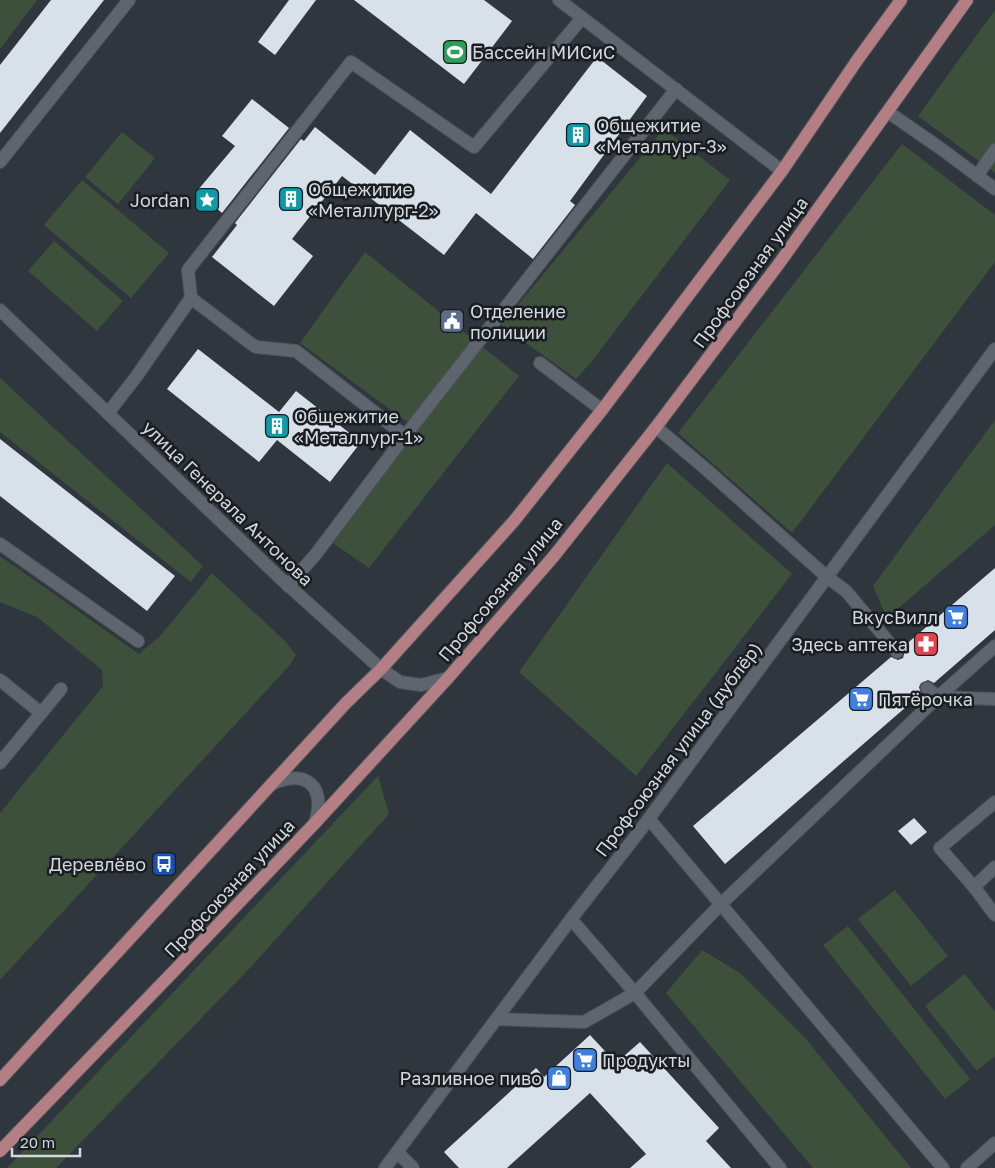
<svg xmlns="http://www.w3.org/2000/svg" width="995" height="1168" font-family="'Golos Text',sans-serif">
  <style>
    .green { fill: #3d503c }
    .building { fill: #d8e1ea }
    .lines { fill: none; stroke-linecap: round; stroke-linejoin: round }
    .lane-casing { stroke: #4c5258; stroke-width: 14 }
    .street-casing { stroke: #4c5258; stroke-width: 14 }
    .primary-casing { stroke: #4c5258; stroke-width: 14 }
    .lane { stroke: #5e656e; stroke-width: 12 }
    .street { stroke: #5e656e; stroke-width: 12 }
    .primary { stroke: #b37f85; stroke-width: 12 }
    .labels { text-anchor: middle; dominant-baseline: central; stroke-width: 5; stroke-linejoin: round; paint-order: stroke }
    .poi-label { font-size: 18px; fill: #d4d9dd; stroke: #1a1d21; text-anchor: start }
    .street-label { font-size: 18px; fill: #d4d9dd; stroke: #1a1d21 }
  </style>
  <rect width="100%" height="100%" fill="#2f363e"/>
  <g class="green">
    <polygon points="0,0 37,0 0,49"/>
    <polygon points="995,10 995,173 918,116"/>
    <polygon points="664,129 730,180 592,361 576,379 501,325"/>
    <polygon points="122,132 155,158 118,204 85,177"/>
    <polygon points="902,144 995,215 995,262 792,533 678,433"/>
    <polygon points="82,180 169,253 131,298 44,225"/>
    <polygon points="54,241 123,301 97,331 28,271"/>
    <polygon points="365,252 519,376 369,568 333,543 418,430 300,343"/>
    <polygon points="0,378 203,566 191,582 0,432"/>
    <polygon points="995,420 995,525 887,618 873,586"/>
    <polygon points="667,463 792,574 636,776 519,672"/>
    <polygon points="0,556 139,654 160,636 212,573 285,641 296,655 290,665 0,980 0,813 103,686 102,670 37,617 0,602"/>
    <polygon points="378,776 389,814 248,970 56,1168 7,1168"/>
    <polygon points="895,890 948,956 911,986 858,919"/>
    <polygon points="848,926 970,1079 945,1099 823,945"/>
    <polygon points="702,950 740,973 806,1039 911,1168 813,1168 666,993"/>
    <polygon points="965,974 995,1012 995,1056 977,1071 925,1006"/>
  </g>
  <g class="building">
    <polygon points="51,0 104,0 0,133 0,65"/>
    <polygon points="289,0 316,0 275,55 258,42"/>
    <polygon points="354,0 484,0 512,21 464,84"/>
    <polygon points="597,57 647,96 570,201 575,205 533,259 476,213 444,255 342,176 292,239 313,256 274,306 212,257 237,225 235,223 301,139 304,141 315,127 375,175 410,130 491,194"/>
    <polygon points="252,99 289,128 222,213 197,191 235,146 222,136"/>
    <polygon points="198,349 279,412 296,391 361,442 330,482 277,440 259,462 167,389"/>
    <polygon points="0,439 175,576 147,611 0,496"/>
    <polygon points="995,568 995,630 934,683 928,680 921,683 919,687 921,694 725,864 693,826 891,657 898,660 903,658 905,651 903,647"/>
    <polygon points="914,818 927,832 911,845 898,831"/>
    <polygon points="590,1035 616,1063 640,1042 719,1128 706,1141 731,1168 630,1168 646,1154 590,1093 507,1168 459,1168 444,1152 536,1068 544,1077"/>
  </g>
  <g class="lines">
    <defs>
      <g id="lane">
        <polyline points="559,0 782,171"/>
        <polyline points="888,112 940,148 995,189"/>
        <polyline points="0,162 129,0"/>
        <polyline points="977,176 995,150"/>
        <polyline points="191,298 250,343 256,347 296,351 405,436"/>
        <polyline points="540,363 602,410"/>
        <polyline points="108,413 136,377 191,298 188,270 351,62 474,147 582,18"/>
        <polyline points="656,427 707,470 827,577 846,591 897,652"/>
        <polyline points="0,544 138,641"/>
        <polyline points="288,586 316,554 405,436 676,89"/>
        <polyline points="0,680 41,713"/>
        <polyline points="927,688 938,697 995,646"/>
        <polyline points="0,763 61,689"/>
        <polyline points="649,819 943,1168"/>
        <polyline points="995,867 974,887 995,915"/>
        <polyline points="974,887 940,848 995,802"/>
        <polyline points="571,919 635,993 780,1168"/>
        <polyline points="497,1019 584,1022 635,993 721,904 938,697 995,699"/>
        <polyline points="397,1152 413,1168"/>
        <polyline points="967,1168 995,1143"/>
      </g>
      <g id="street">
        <polyline points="0,310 279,577 381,669 400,682 421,685 448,678"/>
        <path d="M 272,784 C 307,769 326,786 315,823"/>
        <polyline points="385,1168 571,919 639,832 995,349"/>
      </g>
      <g id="primary">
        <polyline points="0,1080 346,703 381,669 514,521 602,410 782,171 858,59 901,0"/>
        <polyline points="0,1151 173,972 315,823 448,678 554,556 656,427 778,265 967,0"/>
      </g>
    </defs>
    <use href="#lane" class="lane-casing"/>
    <use href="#street" class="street-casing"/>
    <use href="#primary" class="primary-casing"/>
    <use href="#lane" class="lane"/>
    <use href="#street" class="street"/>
    <use href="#primary" class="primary"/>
  </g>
  <defs>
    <symbol id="stadium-square" viewBox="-11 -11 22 22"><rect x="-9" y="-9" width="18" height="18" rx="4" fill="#2e9e5b" stroke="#1a1d21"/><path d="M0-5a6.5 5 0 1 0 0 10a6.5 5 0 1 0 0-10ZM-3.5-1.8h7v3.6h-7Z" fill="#fff"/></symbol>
    <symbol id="building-square" viewBox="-11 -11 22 22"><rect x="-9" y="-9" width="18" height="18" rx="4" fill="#0f9aa8" stroke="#1a1d21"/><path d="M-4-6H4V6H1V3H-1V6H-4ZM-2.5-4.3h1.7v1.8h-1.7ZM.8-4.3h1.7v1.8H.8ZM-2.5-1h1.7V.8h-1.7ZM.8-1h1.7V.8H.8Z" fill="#fff"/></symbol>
    <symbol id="sight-square" viewBox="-11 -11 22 22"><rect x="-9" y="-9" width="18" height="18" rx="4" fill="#0f9aa8" stroke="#1a1d21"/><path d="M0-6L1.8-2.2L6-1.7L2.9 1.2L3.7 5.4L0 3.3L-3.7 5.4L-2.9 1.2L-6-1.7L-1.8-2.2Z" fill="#fff"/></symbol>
    <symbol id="civic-square" viewBox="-11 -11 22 22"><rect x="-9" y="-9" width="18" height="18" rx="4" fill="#5c6f8a" stroke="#1a1d21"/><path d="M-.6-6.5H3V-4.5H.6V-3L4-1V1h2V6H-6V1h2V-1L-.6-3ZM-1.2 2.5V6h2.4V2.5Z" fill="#fff"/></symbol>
    <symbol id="supermarket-square" viewBox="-11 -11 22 22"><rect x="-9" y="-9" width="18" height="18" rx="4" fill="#3f7fe0" stroke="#1a1d21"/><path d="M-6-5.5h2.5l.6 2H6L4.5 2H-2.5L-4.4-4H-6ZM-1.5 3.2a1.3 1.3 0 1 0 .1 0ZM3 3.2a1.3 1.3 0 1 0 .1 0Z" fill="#fff"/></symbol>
    <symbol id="pharmacy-square" viewBox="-11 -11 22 22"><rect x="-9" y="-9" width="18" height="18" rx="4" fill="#e0444e" stroke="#1a1d21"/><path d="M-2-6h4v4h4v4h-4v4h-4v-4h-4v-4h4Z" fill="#fff"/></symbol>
    <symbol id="bus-square" viewBox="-11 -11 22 22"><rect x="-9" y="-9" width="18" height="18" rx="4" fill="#1a4fb4" stroke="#1a1d21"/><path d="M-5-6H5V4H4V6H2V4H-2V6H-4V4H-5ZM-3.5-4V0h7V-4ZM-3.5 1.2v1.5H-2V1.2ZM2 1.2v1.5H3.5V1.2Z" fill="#fff"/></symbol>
    <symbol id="shop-square" viewBox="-11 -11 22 22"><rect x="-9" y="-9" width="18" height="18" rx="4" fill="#3f7fe0" stroke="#1a1d21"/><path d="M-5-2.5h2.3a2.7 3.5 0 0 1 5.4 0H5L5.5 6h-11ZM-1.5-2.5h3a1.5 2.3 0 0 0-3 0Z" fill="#fff"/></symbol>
  </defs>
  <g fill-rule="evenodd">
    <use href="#stadium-square" x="441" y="38" width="28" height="28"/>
    <use href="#building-square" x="564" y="121" width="28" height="28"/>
    <use href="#building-square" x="277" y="185" width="28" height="28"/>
    <use href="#sight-square" x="193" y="186" width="28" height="28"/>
    <use href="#civic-square" x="438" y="307" width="28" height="28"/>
    <use href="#building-square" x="263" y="412" width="28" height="28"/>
    <use href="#supermarket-square" x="942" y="603" width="28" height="28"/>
    <use href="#pharmacy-square" x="912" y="630" width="28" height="28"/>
    <use href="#supermarket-square" x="847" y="685" width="28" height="28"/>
    <use href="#bus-square" x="150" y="850" width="28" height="28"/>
    <use href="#supermarket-square" x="571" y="1046" width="28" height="28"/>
    <use href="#shop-square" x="545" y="1064" width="28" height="28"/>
  </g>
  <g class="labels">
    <g class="poi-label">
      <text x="472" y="52">Бассейн МИСиС</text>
      <text x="596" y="125">Общежитие<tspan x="596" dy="21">«Металлург-3»</tspan></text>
      <text x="308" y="189">Общежитие<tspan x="308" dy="21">«Металлург-2»</tspan></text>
      <text x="190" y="200" text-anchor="end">Jordan</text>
      <text x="470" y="311">Отделение<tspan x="470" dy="21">полиции</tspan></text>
      <text x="294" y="416">Общежитие<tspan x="294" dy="21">«Металлург-1»</tspan></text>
      <text x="938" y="617" text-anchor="end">ВкусВилл</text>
      <text x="908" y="644" text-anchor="end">Здесь аптека</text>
      <text x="878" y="699">Пятёрочка</text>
      <text x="146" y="864" text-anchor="end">Деревлёво</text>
      <text x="602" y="1060">Продукты</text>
      <text x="542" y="1078" text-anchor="end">Разливное пиво</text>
    </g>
    <g class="street-label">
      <text transform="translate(750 272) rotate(-54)">Профсоюзная улица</text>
      <text transform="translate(228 503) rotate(44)">улица Генерала Антонова</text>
      <text transform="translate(500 589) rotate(-50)">Профсоюзная улица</text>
      <text transform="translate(678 749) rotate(-53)">Профсоюзная улица (дублёр)</text>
      <text transform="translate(229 888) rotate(-47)">Профсоюзная улица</text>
    </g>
  </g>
  <path d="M12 1148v8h68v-8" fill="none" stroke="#d4d9dd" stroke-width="2.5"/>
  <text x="20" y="1148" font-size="15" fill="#d4d9dd" stroke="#1a1d21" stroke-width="4" paint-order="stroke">20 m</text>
</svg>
